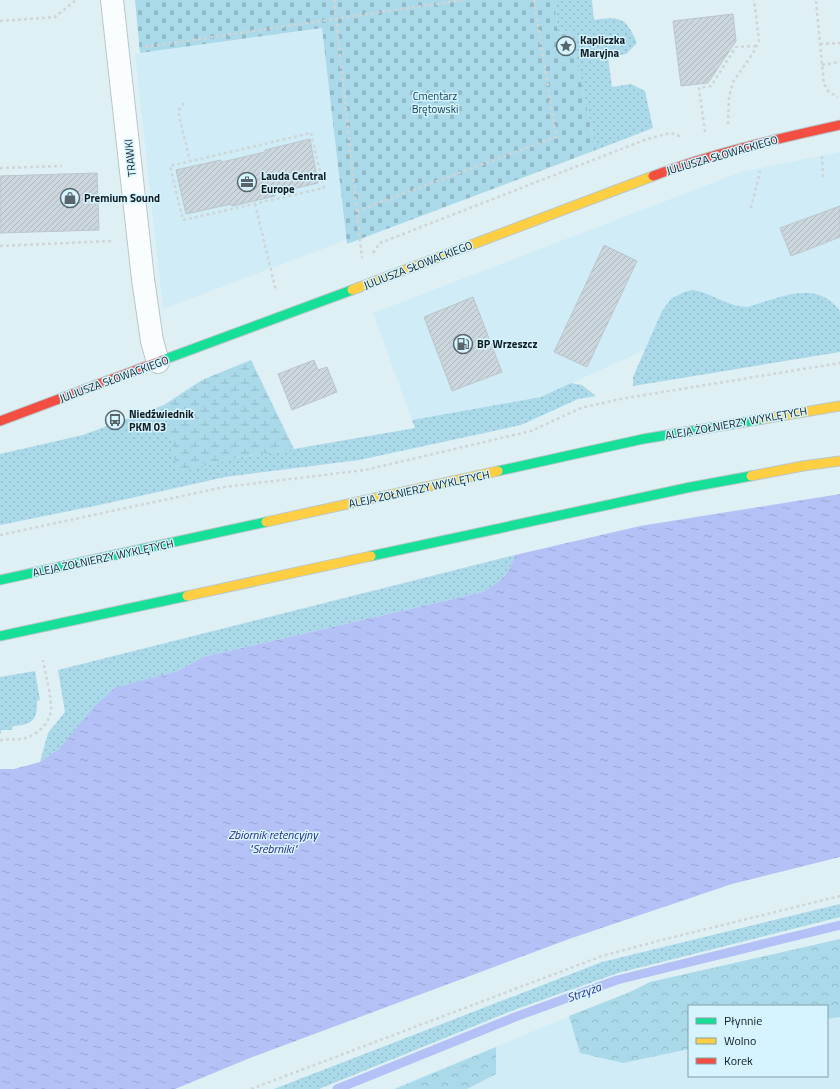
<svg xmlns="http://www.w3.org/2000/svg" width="840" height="1089" font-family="'Titillium Web',sans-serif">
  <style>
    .built { fill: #cfecf7; fill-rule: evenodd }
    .grass { fill: url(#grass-dots) }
    .forest { fill: url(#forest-crowns) }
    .wetland { fill: url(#wetland-marsh) }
    .cemetery { fill: url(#cemetery-stones) }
    .water { fill: url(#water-ripples) }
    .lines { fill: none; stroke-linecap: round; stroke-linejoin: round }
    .stream { stroke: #b4c1f6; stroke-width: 9 }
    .building { fill: url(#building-hatch); stroke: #bac6cc }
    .street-casing { stroke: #b8c6ca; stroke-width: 24 }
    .fast-casing { stroke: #b8c6ca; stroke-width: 11 }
    .slow-casing { stroke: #b8c6ca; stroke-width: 11 }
    .jam-casing { stroke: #b8c6ca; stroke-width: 11 }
    .path { stroke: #d0d5d6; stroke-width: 2.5; stroke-dasharray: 3 3; stroke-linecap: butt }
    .street { stroke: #fafdfe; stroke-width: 22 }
    .fast { stroke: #16e098; stroke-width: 9 }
    .slow { stroke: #ffcf43; stroke-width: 9 }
    .jam { stroke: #f24e42; stroke-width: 9 }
    .labels { text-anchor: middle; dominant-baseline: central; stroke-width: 3; stroke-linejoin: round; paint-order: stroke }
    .poi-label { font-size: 11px; font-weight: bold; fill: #101c20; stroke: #d5f4ff; text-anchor: start }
    .park-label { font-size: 11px; fill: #144351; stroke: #d5f4ff }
    .street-label { font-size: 11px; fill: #101c20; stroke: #d5f4ff }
    .water-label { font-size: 12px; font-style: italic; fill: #2b297d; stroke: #d5f4ff }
  </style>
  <defs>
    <pattern id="grass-dots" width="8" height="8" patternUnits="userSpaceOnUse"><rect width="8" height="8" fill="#aad9e9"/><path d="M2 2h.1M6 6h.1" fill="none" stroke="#91bac8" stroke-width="1.8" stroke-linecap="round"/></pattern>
    <pattern id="forest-crowns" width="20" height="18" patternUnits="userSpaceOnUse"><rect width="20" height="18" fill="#aad9e9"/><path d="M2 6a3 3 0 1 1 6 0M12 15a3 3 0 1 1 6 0" fill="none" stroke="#91bac8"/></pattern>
    <pattern id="wetland-marsh" width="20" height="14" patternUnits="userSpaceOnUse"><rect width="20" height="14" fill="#aad9e9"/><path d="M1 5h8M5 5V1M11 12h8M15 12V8" fill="none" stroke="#91bac8"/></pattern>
    <pattern id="cemetery-stones" width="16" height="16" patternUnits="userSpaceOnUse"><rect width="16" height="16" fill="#aad9e9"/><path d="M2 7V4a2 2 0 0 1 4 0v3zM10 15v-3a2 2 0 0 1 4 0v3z" fill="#91bac8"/></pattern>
    <pattern id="water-ripples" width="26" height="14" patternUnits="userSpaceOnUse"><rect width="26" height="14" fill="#b4c1f6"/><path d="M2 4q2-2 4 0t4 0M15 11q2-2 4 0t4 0" fill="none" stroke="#9aa5d3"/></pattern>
    <pattern id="building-hatch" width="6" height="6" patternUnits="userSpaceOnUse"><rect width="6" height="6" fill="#cbd6dd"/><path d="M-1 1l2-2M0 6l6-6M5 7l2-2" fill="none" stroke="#adb7bd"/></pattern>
  </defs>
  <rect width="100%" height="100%" fill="#dff0f5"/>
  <g class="built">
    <polygon points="322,28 346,240 163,309 135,54"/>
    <polygon points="840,152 840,330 695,327 541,397 412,420 373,313 741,172"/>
    <path d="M 840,939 L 840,1089 L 391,1089 L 630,992 L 650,982 ZM 689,1006 L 827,1006 L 827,1076 L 689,1076 Z"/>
  </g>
  <g class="grass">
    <path d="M 554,0 L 592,0 L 594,20 C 620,16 626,17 637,43 L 626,54 L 608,57 L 612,87 L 631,84 L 645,91 L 653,128 L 596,150 L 570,31 L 558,33 Z"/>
    <path d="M 693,290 C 712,293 728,307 748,307 C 772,300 809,283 830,301 C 834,304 839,308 840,312 C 840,323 840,341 840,352 L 633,386 L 633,377 L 662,311 L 671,299 L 684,292 Z"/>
    <polygon points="571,383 582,385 596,396 578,399 521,425 359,460 225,477 104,504 0,525 0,454 83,435 164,405 177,472 235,458 294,449 415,428 412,420 541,397"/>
    <path d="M 515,555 C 508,576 501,581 483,592 L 203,657 L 178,671 L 149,679 L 75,731 L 59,749 L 40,762 L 48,733 L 65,712 L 58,670 Z"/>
    <path d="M 35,671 L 40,700 L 37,701 C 38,720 32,725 13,726 L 12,730 L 1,730 L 1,734 L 0,734 L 0,677 Z"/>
    <polygon points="840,904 840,917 618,973 514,1010 319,1089 274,1089 602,962"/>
  </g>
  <g class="forest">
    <polygon points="840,939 840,1017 827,1019 827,1006 689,1006 689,1049 623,1063 580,1053 569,1016 630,992 650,982"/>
    <polygon points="496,1047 496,1074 467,1089 395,1089"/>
  </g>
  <polygon class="wetland" points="251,360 294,449 235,458 177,473 164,405 202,380"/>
  <polygon class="cemetery" points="135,0 554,0 558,33 570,31 596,150 347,244 322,28 140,53"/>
  <path class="water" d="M 840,494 L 840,857 L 732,884 L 569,939 L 250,1058 L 175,1089 L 0,1089 L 0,769 L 14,769 L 40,762 L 59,749 L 95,706 L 115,688 L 178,671 L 203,657 L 483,592 C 501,581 508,576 515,555 L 640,526 Z"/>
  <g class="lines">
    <polyline class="stream" points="337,1089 515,1017 617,980 840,925"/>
  </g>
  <g class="building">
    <polygon points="733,14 736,41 708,83 681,86 673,21"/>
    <polygon points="310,139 318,183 275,193 275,196 232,206 231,204 186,214 176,170 221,160 222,162 265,152 265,150"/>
    <polygon points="97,173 99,230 0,233 0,176"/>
    <polygon points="840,206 840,237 791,256 780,228"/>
    <polygon points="604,245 637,261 587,367 554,352"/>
    <polygon points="473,297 502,372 452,391 424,317"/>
    <polygon points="314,360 318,370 327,367 337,392 292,410 278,374"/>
  </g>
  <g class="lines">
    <defs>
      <polyline id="street" points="112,0 143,279 152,341 158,362"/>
      <g id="fast">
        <polyline points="163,360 352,290"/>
        <polyline points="498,471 643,439 763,419"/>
        <polyline points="371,556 691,487 751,476"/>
        <polyline points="0,580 266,522"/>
        <polyline points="0,636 187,596"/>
      </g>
      <g id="slow">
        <polyline points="352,290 653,176"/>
        <polyline points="763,419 840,406"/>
        <polyline points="751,476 803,466 840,461"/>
        <polyline points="266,522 498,471"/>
        <polyline points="187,596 371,556"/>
      </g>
      <g id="jam">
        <path d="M 653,176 C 713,153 777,139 840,125"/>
        <polyline points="0,421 163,360"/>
      </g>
    </defs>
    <use href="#street" class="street-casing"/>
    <use href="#fast" class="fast-casing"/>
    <use href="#slow" class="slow-casing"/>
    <use href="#jam" class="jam-casing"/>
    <g class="path">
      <polyline points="334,0 362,258"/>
      <polyline points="816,1 824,84 829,92 838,97"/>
      <polyline points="0,21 55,17 76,0"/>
      <polyline points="820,44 840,43"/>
      <polyline points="145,47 463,0"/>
      <polyline points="822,65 840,62"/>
      <polyline points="184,103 178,111 190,161"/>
      <polyline points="728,124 729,97 733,82 753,53 759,41 754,0"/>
      <polyline points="705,132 699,88 711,86 736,47 756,46"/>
      <polygon points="311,133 324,188 183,220 170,166"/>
      <polyline points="822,156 823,178"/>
      <polyline points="0,168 62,166"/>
      <polyline points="255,204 276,291"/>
      <polyline points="751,208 760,171"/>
      <polyline points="357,211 556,137 534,0"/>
      <polyline points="0,246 111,241"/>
      <polyline points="373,253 380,243 647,139 671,133 682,137"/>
      <polyline points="0,535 224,487 365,470 531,431 581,408 620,399 840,363"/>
      <path d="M 0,740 C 7,739 15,740 22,739 C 36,736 49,725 51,710 C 52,699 45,672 43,660"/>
      <polyline points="251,1089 602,956 658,941 840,896"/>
    </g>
    <use href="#street" class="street"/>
    <use href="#fast" class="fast"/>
    <use href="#slow" class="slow"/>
    <use href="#jam" class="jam"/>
  </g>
  <defs>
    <symbol id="sight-ring" viewBox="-11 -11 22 22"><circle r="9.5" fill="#d5f4ff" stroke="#58666b" stroke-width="1.5"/><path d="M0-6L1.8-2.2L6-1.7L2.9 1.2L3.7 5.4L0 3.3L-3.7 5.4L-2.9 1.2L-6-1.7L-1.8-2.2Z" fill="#58666b"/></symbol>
    <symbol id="office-ring" viewBox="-11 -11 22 22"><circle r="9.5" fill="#d5f4ff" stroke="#58666b" stroke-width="1.5"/><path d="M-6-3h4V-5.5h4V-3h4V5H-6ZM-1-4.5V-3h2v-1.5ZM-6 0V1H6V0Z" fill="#58666b"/></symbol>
    <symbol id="shop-ring" viewBox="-11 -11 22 22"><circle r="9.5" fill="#d5f4ff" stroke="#58666b" stroke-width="1.5"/><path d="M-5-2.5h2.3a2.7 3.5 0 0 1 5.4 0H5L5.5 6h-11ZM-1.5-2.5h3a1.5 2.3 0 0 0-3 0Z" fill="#58666b"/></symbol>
    <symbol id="fuel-ring" viewBox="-11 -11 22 22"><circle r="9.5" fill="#d5f4ff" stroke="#58666b" stroke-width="1.5"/><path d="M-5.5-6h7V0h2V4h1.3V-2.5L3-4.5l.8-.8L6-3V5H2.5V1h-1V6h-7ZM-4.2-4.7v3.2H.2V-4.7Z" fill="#58666b"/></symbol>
    <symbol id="bus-ring" viewBox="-11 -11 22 22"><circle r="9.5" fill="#d5f4ff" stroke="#58666b" stroke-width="1.5"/><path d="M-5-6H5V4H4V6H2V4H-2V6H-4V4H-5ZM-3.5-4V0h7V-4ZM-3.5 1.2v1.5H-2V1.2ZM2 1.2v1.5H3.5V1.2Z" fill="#58666b"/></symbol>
  </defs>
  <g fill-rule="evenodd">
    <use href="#sight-ring" x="555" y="35" width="22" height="22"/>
    <use href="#office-ring" x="236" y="171" width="22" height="22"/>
    <use href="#shop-ring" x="59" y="187" width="22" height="22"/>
    <use href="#fuel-ring" x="452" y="333" width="22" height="22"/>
    <use href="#bus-ring" x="104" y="409" width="22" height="22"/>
  </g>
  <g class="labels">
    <g class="poi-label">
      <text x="580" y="40">Kapliczka<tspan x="580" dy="13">Maryjna</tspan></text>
      <text x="261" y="176">Lauda Central<tspan x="261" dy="13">Europe</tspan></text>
      <text x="84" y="198">Premium Sound</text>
      <text x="477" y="344">BP Wrzeszcz</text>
      <text x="129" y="414">Niedźwiednik<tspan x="129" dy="13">PKM 03</tspan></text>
    </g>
    <g class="park-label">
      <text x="435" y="96">Cmentarz<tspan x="435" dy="13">Brętowski</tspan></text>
    </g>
    <g class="street-label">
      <text transform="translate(722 155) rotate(-16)">JULIUSZA SŁOWACKIEGO</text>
      <text transform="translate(130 158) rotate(-96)">TRAWKI</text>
      <text transform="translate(418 265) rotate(-21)">JULIUSZA SŁOWACKIEGO</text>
      <text transform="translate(114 379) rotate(-20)">JULIUSZA SŁOWACKIEGO</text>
      <text transform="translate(736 423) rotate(-10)">ALEJA ŻOŁNIERZY WYKLĘTYCH</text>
      <text transform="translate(419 489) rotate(-12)">ALEJA ŻOŁNIERZY WYKLĘTYCH</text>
      <text transform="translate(103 558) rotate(-12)">ALEJA ŻOŁNIERZY WYKLĘTYCH</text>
    </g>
    <g class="water-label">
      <text x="273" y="834">Zbiornik retencyjny<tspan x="273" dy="14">"Srebrniki"</tspan></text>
      <text transform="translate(584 992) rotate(-20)">Strzyża</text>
    </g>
  </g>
  <rect x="688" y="1005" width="140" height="72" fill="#d5f4ff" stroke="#869ea6"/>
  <rect x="696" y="1018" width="20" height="6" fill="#16e098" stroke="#869ea6"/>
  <text x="724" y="1025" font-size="12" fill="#101c20">Płynnie</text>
  <rect x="696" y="1038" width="20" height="6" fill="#ffcf43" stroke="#869ea6"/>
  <text x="724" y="1045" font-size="12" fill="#101c20">Wolno</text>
  <rect x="696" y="1058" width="20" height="6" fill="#f24e42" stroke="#869ea6"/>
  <text x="724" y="1065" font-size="12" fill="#101c20">Korek</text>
</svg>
